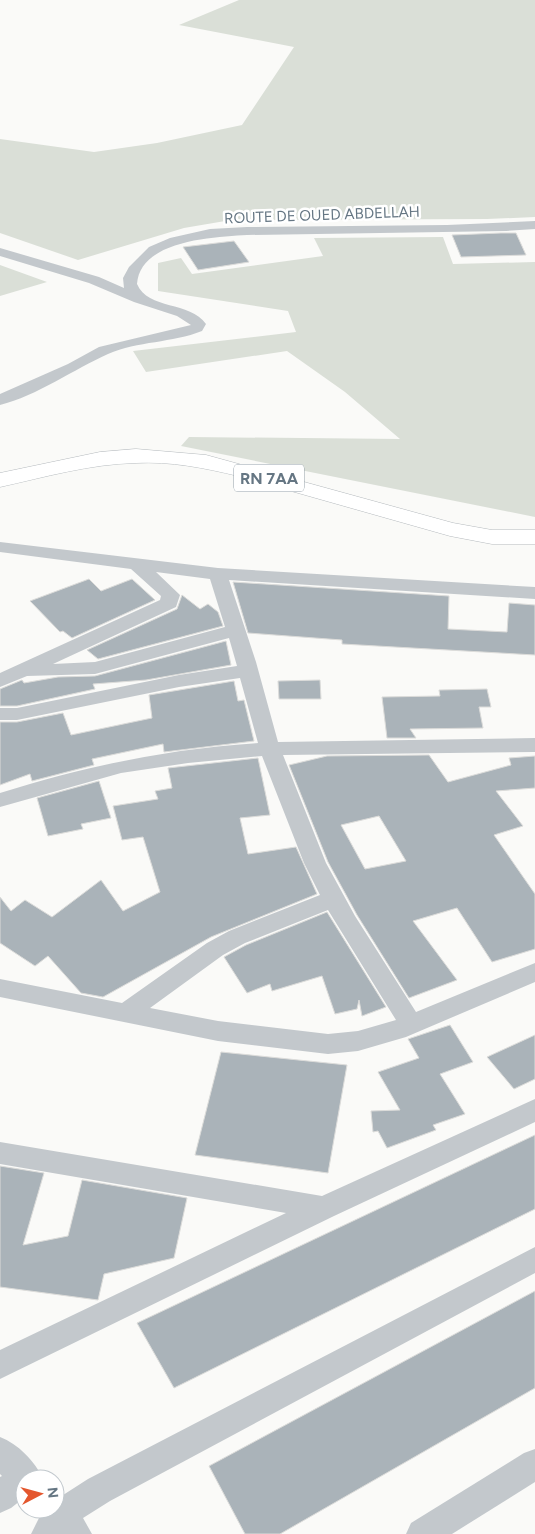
<svg xmlns="http://www.w3.org/2000/svg" width="535" height="1534" font-family="Figtree,sans-serif">
  <style>
    .green { fill: #dadfd7 }
    .building { fill: #aab3b9; stroke: #dcdcda; fill-rule: evenodd }
    .lines { fill: none; stroke-linecap: round; stroke-linejoin: round }
    .primary-casing { stroke: #b5babe; stroke-width: 1 }
    .street { fill: #c3c8cc; fill-rule: evenodd }
    .primary { fill: #fff; fill-rule: evenodd }
    .labels { text-anchor: middle; dominant-baseline: central; stroke-width: 5; stroke-linejoin: round; paint-order: stroke }
    .far-street-label { font-size: 15px; fill: #657683; stroke: #fff }
    .shield { fill: #fff; stroke: #939fa8; stroke-width: 1 }
    .shield-label { font-size: 16px; font-weight: bold; fill: #657683 }
  </style>
  <rect width="100%" height="100%" fill="#fafaf8"/>
  <g class="green">
    <polygon points="239,0 535,0 535,217 487,219 231,220 184,228 78,260 0,233 0,139 94,152 157,143 242,125 294,47 179,25"/>
    <polygon points="443,237 453,264 535,262 535,517 181,446 189,437 400,439 345,392 287,351 146,372 133,351 296,332 288,311 158,291 158,263 181,258 192,274 323,256 314,238"/>
    <polygon points="0,265 47,282 0,296"/>
  </g>
  <g class="building">
    <polygon points="501,233 516,233 526,255 461,257 452,235"/>
    <polygon points="234,241 249,262 198,270 183,247"/>
    <polygon points="89,579 101,591 132,579 155,600 72,638 63,631 60,632 30,601"/>
    <polygon points="233,582 449,596 448,629 507,632 509,603 535,605 535,655 342,644 342,640 248,633"/>
    <polygon points="182,595 200,609 208,604 218,612 223,626 98,659 87,650 177,609"/>
    <polygon points="226,641 231,665 146,680 93,684 95,689 17,706 0,706 0,689 22,680 24,683 58,677 95,676"/>
    <polygon points="320,680 321,699 279,699 278,681"/>
    <polygon points="234,681 238,701 244,700 254,741 164,752 163,744 92,759 94,765 32,781 30,774 0,785 0,722 17,722 63,713 71,735 152,718 149,695"/>
    <polygon points="487,689 491,707 479,707 483,728 410,729 416,738 387,738 382,697 440,696 439,690"/>
    <path d="M 429,755 L 448,782 L 511,765 L 509,758 L 535,756 L 535,788 L 496,791 L 523,826 L 494,835 L 535,894 L 535,949 L 492,962 L 457,908 L 413,921 L 457,980 L 409,998 L 357,915 L 328,862 L 289,765 L 327,756 ZM 379,816 L 406,861 L 365,869 L 341,825 Z"/>
    <polygon points="258,758 270,815 240,818 248,854 296,847 317,894 211,937 103,997 81,993 48,956 35,966 0,943 0,897 11,911 25,900 52,917 101,880 123,911 160,892 143,837 122,840 113,806 158,799 155,791 172,788 168,768"/>
    <polygon points="99,781 111,818 81,824 83,829 48,836 37,798"/>
    <polygon points="327,912 386,1007 362,1016 359,1000 357,1009 335,1014 322,976 272,991 270,984 247,993 224,957 246,945"/>
    <polygon points="450,1025 473,1062 440,1074 465,1114 433,1125 436,1130 387,1148 378,1131 373,1132 371,1111 400,1110 378,1072 419,1058 408,1039"/>
    <polygon points="535,1035 535,1079 514,1089 487,1057"/>
    <polygon points="221,1052 347,1065 328,1173 195,1155"/>
    <polygon points="535,1135 535,1209 174,1388 137,1323"/>
    <polygon points="0,1166 44,1173 23,1245 68,1236 82,1180 187,1198 174,1258 104,1274 98,1300 0,1287"/>
    <polygon points="535,1291 535,1388 280,1534 245,1534 209,1466"/>
  </g>
  <g class="lines">
    <defs>
      <path id="primary" d="M 136,449 L 206,455 L 453,523 L 492,530 L 535,530 L 535,544 L 492,544 L 450,536 L 238,476 C 205,468 170,461 136,463 C 90,464 45,477 0,487 L 0,473 L 100,452 Z"/>
    </defs>
    <use href="#primary" class="primary-casing"/>
    <g class="street">
      <path d="M 535,221 L 535,229 L 506,231 L 247,235 C 214,237 140,240 137,284 C 148,310 190,301 206,324 L 202,331 C 172,343 138,341 108,354 C 74,369 37,396 0,405 L 0,394 L 68,364 L 99,347 L 191,325 L 177,316 L 134,302 L 89,283 L 0,256 L 0,248 L 99,277 L 124,288 L 123,278 L 129,267 L 149,247 L 170,238 L 210,229 L 247,227 L 447,225 Z"/>
      <path d="M 0,542 L 218,568 L 535,587 L 535,599 L 229,580 L 256,662 L 278,742 L 535,738 L 535,752 L 283,755 L 326,863 L 355,916 L 416,1012 L 535,963 L 535,982 L 406,1037 L 358,1051 L 328,1054 L 218,1041 L 0,997 L 0,979 L 122,1003 L 207,943 L 229,931 L 320,895 L 304,863 L 262,756 L 188,763 L 121,773 L 0,807 L 0,793 C 87,766 166,749 258,743 L 240,678 L 179,687 L 17,720 L 0,720 L 0,708 L 17,708 L 179,675 L 237,666 L 229,638 L 95,674 L 27,676 L 0,687 L 0,673 L 160,600 L 161,596 L 131,569 L 0,552 ZM 156,572 L 210,579 L 225,627 L 95,662 L 53,664 L 176,607 L 180,595 ZM 328,910 L 396,1020 L 358,1031 L 328,1034 L 218,1021 L 150,1008 L 223,955 L 245,943 Z"/>
      <polygon points="535,1099 535,1122 334,1216 0,1379 0,1350 286,1213 0,1164 0,1142 322,1196"/>
      <polygon points="535,1247 535,1273 110,1501 83,1518 92,1534 31,1534 39,1518 35,1509 55,1509 55,1495 60,1497 88,1479"/>
      <path d="M 0,1437 C 18,1444 35,1461 43,1479 L 25,1479 L 25,1497 L 11,1508 L 0,1513 L 0,1477 L 2,1476 L 0,1474 Z"/>
      <polygon points="535,1449 535,1482 452,1534 406,1534 411,1523 524,1453"/>
    </g>
    <use href="#primary" class="primary"/>
  </g>
  <g class="labels">
    <g class="far-street-label">
      <text transform="translate(322 215) rotate(-2)">ROUTE DE OUED ABDELLAH</text>
    </g>
    <rect class="shield" x="234" y="464.5" width="70" height="27" rx="4"/>
    <g class="shield-label">
      <text x="269" y="478">RN 7AA</text>
    </g>
  </g>
  <g transform="translate(40 1494) rotate(84)"><circle r="24" fill="#ffffff" stroke="#c1c8cd"/>
  <path d="M0-4L9 19L0 12L-9 19Z" fill="#e4572e"/>
  <text y="-8" font-size="14" font-weight="bold" text-anchor="middle" fill="#657683">N</text>
  </g>
</svg>
